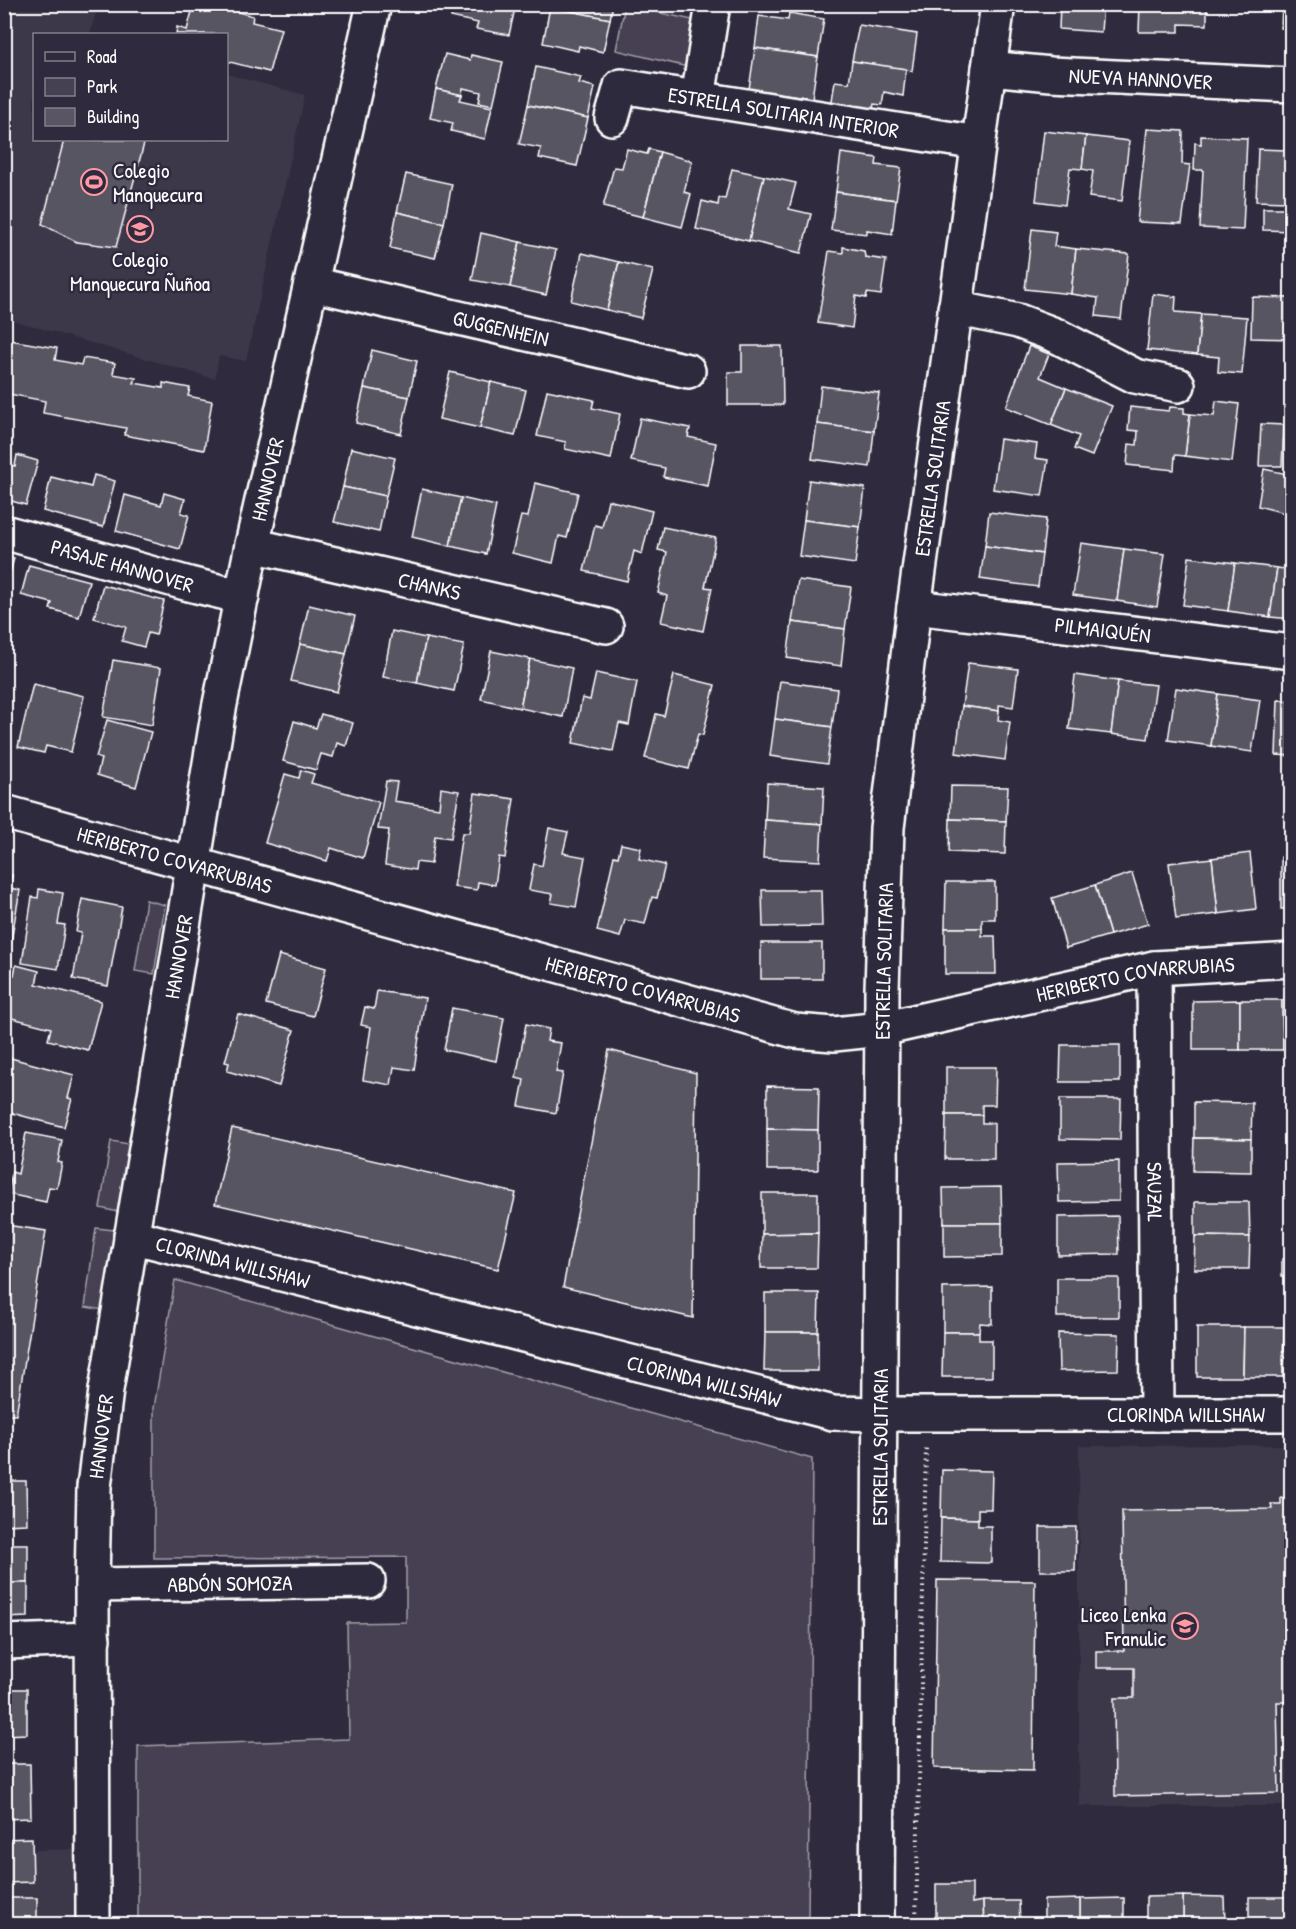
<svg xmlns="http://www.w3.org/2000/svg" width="1296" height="1929" font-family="'Patrick Hand',sans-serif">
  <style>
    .built { fill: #3c3749 }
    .green { fill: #464152; stroke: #a2a0a8; stroke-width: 1.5 }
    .building { fill: #595564; stroke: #fff; stroke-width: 1.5 }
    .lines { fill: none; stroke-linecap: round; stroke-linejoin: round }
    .minor-casing { stroke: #fff; stroke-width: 38 }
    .path { stroke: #fff; stroke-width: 4; stroke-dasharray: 1.5 4.5; stroke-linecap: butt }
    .minor { stroke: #2f2a3d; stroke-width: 33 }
    .labels { text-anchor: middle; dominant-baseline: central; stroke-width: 5; stroke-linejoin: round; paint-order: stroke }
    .street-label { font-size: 21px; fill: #fff; stroke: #2f2a3d }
    .poi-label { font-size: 21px; fill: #fff; stroke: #2f2a3d; text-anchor: start }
  </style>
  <rect width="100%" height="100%" fill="#2f2a3d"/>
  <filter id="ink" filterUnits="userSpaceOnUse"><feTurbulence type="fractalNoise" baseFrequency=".0167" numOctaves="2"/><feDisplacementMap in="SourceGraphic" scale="12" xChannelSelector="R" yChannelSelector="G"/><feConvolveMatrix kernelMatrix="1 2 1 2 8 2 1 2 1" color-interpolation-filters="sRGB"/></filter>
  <g filter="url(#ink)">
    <g class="built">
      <polygon points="4,5 98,5 90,34 34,34 34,140 226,140 227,74 305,95 246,361 219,356 215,379 5,318"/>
      <polygon points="1291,1445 1291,1806 1079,1806 1079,1446"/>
      <polygon points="82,1849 81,1924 5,1924 4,1851"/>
    </g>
    <g class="green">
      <polygon points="625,5 697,21 692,68 616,50"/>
      <polygon points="146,900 165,905 154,974 135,971"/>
      <polygon points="111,1141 129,1144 118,1212 100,1208"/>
      <polygon points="96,1228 114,1230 103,1310 85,1307"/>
      <polygon points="175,1280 812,1459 808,1924 138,1924 138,1746 349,1739 347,1623 406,1622 406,1557 154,1558 154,1408"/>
    </g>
    <g class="building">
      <polygon points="194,4 209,4 253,16 252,22 281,29 269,72 226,61 226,34 176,34 177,27 187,30"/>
      <polygon points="454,4 516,4 509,35 476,29 478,23 451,17"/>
      <polygon points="551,4 613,4 610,19 550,7"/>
      <polygon points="1060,4 1103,4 1101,32 1059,29"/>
      <polygon points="1140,4 1207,4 1207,25 1179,24 1179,32 1139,32"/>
      <polygon points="1282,4 1292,4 1292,29 1281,28"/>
      <polygon points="550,7 610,19 603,52 579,46 578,51 543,43"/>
      <polygon points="789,13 824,19 818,57 755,48 759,16 788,20"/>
      <polygon points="859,25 917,34 912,71 852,61"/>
      <polygon points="755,48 818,57 812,98 749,89"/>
      <polygon points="445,54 470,60 471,55 503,62 493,105 479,102 481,92 463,88 462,95 436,89"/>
      <polygon points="852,61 906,69 903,96 884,92 882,105 874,104 872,113 831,107 835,81 849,83"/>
      <polygon points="536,67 581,77 579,83 595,87 588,118 528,105"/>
      <polygon points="436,89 462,95 460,100 492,107 485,139 451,131 453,123 430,118"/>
      <polygon points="528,105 588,118 577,166 539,158 541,148 519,144"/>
      <polygon points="1147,129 1183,131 1182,164 1190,165 1182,224 1137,222"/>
      <polygon points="1044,131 1086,136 1082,169 1070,168 1065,205 1036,201"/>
      <polygon points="1086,136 1129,141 1122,201 1089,197 1093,171 1082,169"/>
      <polygon points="1201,136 1247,138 1243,230 1200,228 1203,170 1194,170 1195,143 1201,144"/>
      <polygon points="64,140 145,140 116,247 77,242 42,224"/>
      <polygon points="627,149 647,154 649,149 660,152 643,217 603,207 614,167 622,168"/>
      <polygon points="1258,149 1288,150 1286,202 1256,201"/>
      <polygon points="660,152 692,161 684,192 691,194 682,227 643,217"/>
      <polygon points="841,153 877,158 876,165 901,168 896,200 836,192"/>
      <polygon points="732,169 764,176 749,241 696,229 702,201 718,205 719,198 725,199"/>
      <polygon points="406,174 452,184 444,223 397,212"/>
      <polygon points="764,176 796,183 789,209 811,214 801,253 749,241"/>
      <polygon points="836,192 896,200 892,234 867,230 867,234 831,230"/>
      <polygon points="1263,208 1292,208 1292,231 1263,230"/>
      <polygon points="397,212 444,223 435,258 390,248"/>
      <polygon points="1032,229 1056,232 1054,246 1076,249 1071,294 1025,289"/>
      <polygon points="481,233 520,242 510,287 472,280"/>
      <polygon points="520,242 556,250 546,295 510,287"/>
      <polygon points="843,247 864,251 865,257 886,260 881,295 867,293 866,298 856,296 852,328 818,323 829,251 843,253"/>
      <polygon points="1076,249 1129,254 1121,319 1096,316 1098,298 1071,294"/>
      <polygon points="582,253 619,262 607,310 571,301"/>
      <polygon points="619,262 653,270 641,318 607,310"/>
      <polygon points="1153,294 1176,297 1175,312 1201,314 1197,355 1147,350"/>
      <polygon points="1252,297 1292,298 1292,339 1251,338"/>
      <polygon points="1201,314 1247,317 1242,374 1218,372 1219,357 1197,355"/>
      <polygon points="4,339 57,348 55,360 81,365 83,358 115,363 113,374 136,378 134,383 163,388 163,383 190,388 188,396 212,401 204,450 124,435 126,428 43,413 45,401 4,393"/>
      <polygon points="742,346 782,346 783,405 728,405 728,372 742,372"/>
      <polygon points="1029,346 1049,354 1040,377 1066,388 1051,425 1006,407"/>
      <polygon points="372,350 417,361 409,397 364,388"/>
      <polygon points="450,372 491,382 480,428 439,419"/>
      <polygon points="491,382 526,390 515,436 480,428"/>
      <polygon points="821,386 879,393 874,431 817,424"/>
      <polygon points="364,388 409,397 401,434 356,423"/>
      <polygon points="1066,388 1112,406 1092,456 1074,449 1079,436 1051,425"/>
      <polygon points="547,390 594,400 592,408 620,414 611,459 565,449 566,442 537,436"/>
      <polygon points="1216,401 1239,404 1232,462 1185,456 1190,414 1214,416"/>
      <polygon points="1130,407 1169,411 1170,407 1184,408 1184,413 1190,414 1185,456 1175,455 1174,470 1127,465 1129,444 1137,445 1138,431 1128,430"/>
      <polygon points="640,418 690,428 688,437 716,443 708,486 663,477 665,468 631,461"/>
      <polygon points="817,424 874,431 870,467 812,459"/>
      <polygon points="1261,424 1284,425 1282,466 1259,466"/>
      <polygon points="1000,439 1037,444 1035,458 1048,460 1042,496 993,489"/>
      <polygon points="351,448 395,458 386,496 343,487"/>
      <polygon points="17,455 38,461 26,505 4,499 4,463 15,466"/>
      <polygon points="1264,469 1292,475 1292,515 1258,506"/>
      <polygon points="94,475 115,481 103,527 43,511 51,477 91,487"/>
      <polygon points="809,480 865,488 860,527 804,520"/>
      <polygon points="535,483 578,493 567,538 559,536 553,563 512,553 521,516 528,517"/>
      <polygon points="343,487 386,496 379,532 334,522"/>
      <polygon points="422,489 461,498 450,546 412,537"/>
      <polygon points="164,493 185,499 181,513 189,515 180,549 116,531 125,495 161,505"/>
      <polygon points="461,498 496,506 486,554 450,546"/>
      <polygon points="608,500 652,511 642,554 634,551 627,581 584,571 595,525 602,527"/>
      <polygon points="989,512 1046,519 1042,554 985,546"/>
      <polygon points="804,520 860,527 855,564 799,556"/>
      <polygon points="663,527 716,538 705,587 712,588 703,631 661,622 667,596 658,593 667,552 658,550"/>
      <polygon points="1081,543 1124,549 1117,601 1073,595"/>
      <polygon points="985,546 1042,554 1038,587 980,579"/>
      <polygon points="1124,549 1165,554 1157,607 1117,601"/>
      <polygon points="4,556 14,558 4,595"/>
      <polygon points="1189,557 1235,563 1228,611 1183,605"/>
      <polygon points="1235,563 1277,568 1270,617 1228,611"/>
      <polygon points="29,565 89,581 79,617 50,609 52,603 21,595"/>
      <polygon points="1277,568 1292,570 1292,619 1270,617"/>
      <polygon points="798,580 851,587 845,629 792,622"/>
      <polygon points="103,585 164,601 156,635 148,633 144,647 122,641 126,627 94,618"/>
      <polygon points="309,605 355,616 346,654 300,644"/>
      <polygon points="792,622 845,629 841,666 787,658"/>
      <polygon points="392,631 426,638 417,683 383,677"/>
      <polygon points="426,638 464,645 454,691 417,683"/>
      <polygon points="300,644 346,654 337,692 291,681"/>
      <polygon points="491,651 530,659 520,708 481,699"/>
      <polygon points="530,659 572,668 563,717 520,708"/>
      <polygon points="113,660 161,668 152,725 103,717"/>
      <polygon points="968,663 1018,669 1013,707 999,705 999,711 962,706"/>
      <polygon points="596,673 637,682 629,725 619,723 613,751 573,743 582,698 590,700"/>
      <polygon points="674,675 715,685 703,735 698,734 689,769 645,758 656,714 664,716"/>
      <polygon points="1075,675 1118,681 1111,734 1069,729"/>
      <polygon points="780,681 837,689 832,727 775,719"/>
      <polygon points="1118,681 1156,685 1148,739 1111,734"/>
      <polygon points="33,684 84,696 71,752 46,746 44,753 18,747"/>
      <polygon points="1176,688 1218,694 1211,746 1168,740"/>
      <polygon points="1218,694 1260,700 1252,752 1211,746"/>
      <polygon points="1278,700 1292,701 1292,756 1276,755"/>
      <polygon points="962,706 999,711 998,720 1010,722 1005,760 956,753"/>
      <polygon points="321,714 353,723 346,746 337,743 333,757 321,754 316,770 283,761 294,721 316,728"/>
      <polygon points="775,719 832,727 827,764 770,756"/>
      <polygon points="107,720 151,732 136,787 97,775 101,759 96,757"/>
      <polygon points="301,770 314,774 311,783 379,802 363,858 331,848 327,861 265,843 285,774 299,778"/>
      <polygon points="386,781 397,782 394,801 439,808 441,788 459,791 451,838 435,836 431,864 416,862 415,870 385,865 389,830 378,829"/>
      <polygon points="767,783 824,787 822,824 765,820"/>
      <polygon points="951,786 1008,787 1006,821 950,819"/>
      <polygon points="475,793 514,799 505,858 499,857 495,885 478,882 477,890 454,887 462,833 469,833"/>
      <polygon points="950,819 1006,821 1005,854 949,852"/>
      <polygon points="765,820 822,824 820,861 763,858"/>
      <polygon points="549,828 568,832 563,853 585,857 576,907 551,903 553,894 529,890 534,864 542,866"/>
      <polygon points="621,844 641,848 639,859 665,865 657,898 652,897 645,924 625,920 620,937 597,931 614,856 618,857"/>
      <polygon points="1250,853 1256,909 1218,914 1212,858"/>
      <polygon points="1292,856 1292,909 1281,909 1281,857"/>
      <polygon points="1212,858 1218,914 1176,919 1169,863"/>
      <polygon points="1132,873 1148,924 1110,935 1095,885"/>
      <polygon points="4,874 12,875 10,888 20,890 10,947 4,946"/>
      <polygon points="946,882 995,882 995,919 982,919 982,928 945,928"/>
      <polygon points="1095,885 1110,935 1066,948 1052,898"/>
      <polygon points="39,889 63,893 58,924 65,925 58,969 22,963 32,897 38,898"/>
      <polygon points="762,890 821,890 822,926 763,927"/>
      <polygon points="82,899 122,907 108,986 73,979 81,933 76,932"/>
      <polygon points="945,928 982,928 982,936 995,936 996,974 945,974"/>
      <rect x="761" y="943" width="61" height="36"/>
      <polygon points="279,955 326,968 313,1016 266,1004"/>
      <polygon points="16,965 39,971 36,984 101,1001 88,1050 48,1040 51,1028 4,1016 4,972 14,975"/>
      <polygon points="377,991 425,998 414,1070 394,1067 391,1085 363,1080 371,1027 361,1025 365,1007 374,1009"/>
      <polygon points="1240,1000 1240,1050 1193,1050 1193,1001"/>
      <polygon points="1240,1000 1282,1000 1283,1050 1240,1050"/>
      <polygon points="1282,1000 1292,1000 1292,1050 1283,1050"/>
      <polygon points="452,1008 504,1018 496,1061 444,1050"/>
      <polygon points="238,1014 294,1030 279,1086 227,1071 229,1063 225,1062"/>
      <polygon points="526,1024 549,1029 547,1041 561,1043 556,1072 563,1073 556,1113 519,1106 524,1080 516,1078"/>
      <polygon points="1061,1045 1120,1045 1120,1082 1060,1082"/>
      <polygon points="609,1050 696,1073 693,1318 563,1287"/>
      <polygon points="7,1057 74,1075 68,1098 72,1099 64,1127 4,1111 4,1065"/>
      <polygon points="946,1067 996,1067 995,1105 982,1105 982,1115 946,1115"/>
      <polygon points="767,1086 819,1087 818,1130 767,1129"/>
      <polygon points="1060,1099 1121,1099 1120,1140 1060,1139"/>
      <polygon points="1194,1102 1252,1103 1251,1139 1194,1138"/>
      <polygon points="946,1115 982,1115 982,1123 994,1123 994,1159 945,1159"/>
      <polygon points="232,1128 516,1193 498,1269 215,1204"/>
      <polygon points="767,1129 818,1130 818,1170 767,1170"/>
      <polygon points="26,1133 62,1140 58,1162 62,1163 57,1188 49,1187 46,1202 8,1194 12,1172 18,1174"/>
      <polygon points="1194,1138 1251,1139 1251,1172 1193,1171"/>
      <polygon points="1119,1161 1119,1201 1059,1202 1058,1162"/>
      <polygon points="1001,1187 1002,1223 944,1223 943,1188"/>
      <polygon points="762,1193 818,1193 818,1233 762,1234"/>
      <rect x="1289" y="1197" width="3" height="27"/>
      <polygon points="1195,1202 1249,1202 1250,1237 1195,1236"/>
      <polygon points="1118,1216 1119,1254 1058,1255 1058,1217"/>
      <polygon points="944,1223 1002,1223 1002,1256 944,1257"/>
      <polygon points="6,1225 46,1231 16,1415 4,1414 4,1236"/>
      <polygon points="818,1233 817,1268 761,1268 762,1234"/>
      <polygon points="1195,1236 1250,1237 1249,1269 1194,1269"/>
      <rect x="1282" y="1259" width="10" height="17"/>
      <rect x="1057" y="1278" width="62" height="39"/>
      <polygon points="992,1287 992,1324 980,1323 979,1332 943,1332 943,1288"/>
      <polygon points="765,1293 819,1293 818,1332 765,1332"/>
      <polygon points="1197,1327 1244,1327 1243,1377 1197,1377"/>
      <polygon points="1244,1327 1284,1327 1283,1377 1243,1377"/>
      <polygon points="1284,1327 1292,1327 1292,1377 1283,1377"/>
      <polygon points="765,1332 818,1332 818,1371 764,1371"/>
      <polygon points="943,1332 979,1332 979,1340 992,1340 992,1377 942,1377"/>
      <polygon points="1058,1333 1119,1334 1118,1370 1059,1371"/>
      <polygon points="942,1470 992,1471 991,1509 978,1509 978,1519 941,1518"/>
      <polygon points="4,1481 26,1481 27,1524 4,1525"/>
      <polygon points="1281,1498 1292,1498 1292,1702 1277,1702 1279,1793 1115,1796 1114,1698 1134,1698 1134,1668 1096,1668 1096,1651 1124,1651 1122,1511 1272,1509 1271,1504 1281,1504"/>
      <polygon points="941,1518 978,1519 978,1526 991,1526 991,1563 940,1562"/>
      <polygon points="1040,1527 1076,1527 1075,1571 1040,1571"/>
      <rect x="4" y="1544" width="24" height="39"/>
      <polygon points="937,1580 1035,1581 1033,1770 934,1768"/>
      <polygon points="4,1583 28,1583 28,1617 4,1618"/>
      <polygon points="4,1689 27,1689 27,1734 4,1735"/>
      <polygon points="4,1764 30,1764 31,1818 4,1819"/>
      <polygon points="32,1838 33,1882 4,1883 4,1839"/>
      <polygon points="936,1884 972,1884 972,1903 983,1901 984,1924 936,1924"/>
      <polygon points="1183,1896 1224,1897 1225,1924 1183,1924"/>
      <polygon points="1183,1896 1183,1924 1146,1924 1146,1897"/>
      <rect x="1249" y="1897" width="39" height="27"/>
      <rect x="1288" y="1897" width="4" height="27"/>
      <rect x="4" y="1898" width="33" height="26"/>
      <polygon points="1124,1898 1124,1924 1080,1924 1080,1899"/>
      <polygon points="1080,1899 1080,1924 1044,1924 1044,1900"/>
      <polygon points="983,1901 1019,1901 1020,1924 984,1924"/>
    </g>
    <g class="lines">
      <defs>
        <g id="minor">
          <path id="s1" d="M 989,68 L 1051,74 L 1292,85"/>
          <polyline points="698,98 713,4"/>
          <path id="s2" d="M 612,118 L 621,86 L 978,143"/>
          <path id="s3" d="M 312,284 L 688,371"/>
          <polyline points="955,308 1018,321 1055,335 1135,376 1178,385"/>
          <path id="s4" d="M 4,532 L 189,584 L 242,597"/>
          <path id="s5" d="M 252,545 L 606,626"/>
          <path id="s6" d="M 914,607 L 1292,652"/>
          <path id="s7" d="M 4,812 L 795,1031 L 834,1034 L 882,1029 L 1154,968 L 1292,960"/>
          <path id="s8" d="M 1154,968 L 1157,1414"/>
          <path id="s9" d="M 131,1236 L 833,1413 L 880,1414 L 1292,1414"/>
          <path id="s10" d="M 92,1585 L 368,1581"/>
          <polyline points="4,1642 93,1639"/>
          <path id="s11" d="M 93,1924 L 92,1585 L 94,1487 L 106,1390 L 219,709 L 252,545 L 374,4"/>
          <path id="s12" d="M 877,1924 L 882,989 L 887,828 L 914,607 L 998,4"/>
        </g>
      </defs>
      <use href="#minor" class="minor-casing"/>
      <polyline class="path" points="916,1924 926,1448"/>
      <use href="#minor" class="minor"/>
    </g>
  </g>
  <defs>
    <symbol id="stadium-ring" viewBox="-11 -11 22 22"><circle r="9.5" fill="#2f2a3d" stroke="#ff9aa2" stroke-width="1.5"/><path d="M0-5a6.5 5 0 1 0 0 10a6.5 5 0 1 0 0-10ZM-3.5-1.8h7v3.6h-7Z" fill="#ff9aa2"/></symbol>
    <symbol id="school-ring" viewBox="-11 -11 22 22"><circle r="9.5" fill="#2f2a3d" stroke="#ff9aa2" stroke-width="1.5"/><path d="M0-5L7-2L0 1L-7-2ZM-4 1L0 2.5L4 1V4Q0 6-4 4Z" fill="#ff9aa2"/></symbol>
  </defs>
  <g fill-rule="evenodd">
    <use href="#stadium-ring" x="79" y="167" width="30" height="30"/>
    <use href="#school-ring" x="125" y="214" width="30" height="30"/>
    <use href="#school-ring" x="1170" y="1611" width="30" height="30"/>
  </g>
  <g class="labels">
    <g class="street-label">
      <text stroke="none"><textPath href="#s1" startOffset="152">NUEVA HANNOVER</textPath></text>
      <text stroke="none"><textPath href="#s2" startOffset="198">ESTRELLA SOLITARIA INTERIOR</textPath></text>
      <text stroke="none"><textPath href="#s3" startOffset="194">GUGGENHEIN</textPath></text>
      <text stroke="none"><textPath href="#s12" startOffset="1449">ESTRELLA SOLITARIA</textPath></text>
      <text stroke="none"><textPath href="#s11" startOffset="1460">HANNOVER</textPath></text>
      <text stroke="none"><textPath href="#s4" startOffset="123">PASAJE HANNOVER</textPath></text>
      <text stroke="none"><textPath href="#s5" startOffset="182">CHANKS</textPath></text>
      <text stroke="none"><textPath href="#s6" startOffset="190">PILMAIQUÉN</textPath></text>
      <text stroke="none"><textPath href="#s7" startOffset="177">HERIBERTO COVARRUBIAS</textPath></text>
      <text stroke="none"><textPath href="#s11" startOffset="974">HANNOVER</textPath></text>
      <text stroke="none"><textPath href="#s12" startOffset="963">ESTRELLA SOLITARIA</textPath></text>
      <text stroke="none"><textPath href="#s7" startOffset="1167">HERIBERTO COVARRUBIAS</textPath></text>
      <text stroke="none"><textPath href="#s7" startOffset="663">HERIBERTO COVARRUBIAS</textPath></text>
      <text stroke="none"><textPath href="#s8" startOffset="224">SAUZAL</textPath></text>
      <text stroke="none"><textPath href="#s9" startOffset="105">CLORINDA WILLSHAW</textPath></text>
      <text stroke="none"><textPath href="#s9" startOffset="591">CLORINDA WILLSHAW</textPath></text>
      <text stroke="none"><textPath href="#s9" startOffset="1077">CLORINDA WILLSHAW</textPath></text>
      <text stroke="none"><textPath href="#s11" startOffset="488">HANNOVER</textPath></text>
      <text stroke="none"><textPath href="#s12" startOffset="477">ESTRELLA SOLITARIA</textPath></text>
      <text stroke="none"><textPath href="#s10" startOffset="138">ABDÓN SOMOZA</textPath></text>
    </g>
    <g class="poi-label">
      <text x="113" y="170">Colegio<tspan x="113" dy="24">Manquecura</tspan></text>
      <text x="140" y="259" text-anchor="middle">Colegio<tspan x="140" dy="24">Manquecura Ñuñoa</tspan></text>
      <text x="1166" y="1614" text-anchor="end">Liceo Lenka<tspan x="1166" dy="24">Franulic</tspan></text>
    </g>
  </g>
  <rect width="1296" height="1929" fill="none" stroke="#2f2a3d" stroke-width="24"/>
  <rect x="12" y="12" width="1272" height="1905" fill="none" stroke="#fff" stroke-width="2" filter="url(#ink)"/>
  <rect x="33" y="33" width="195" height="108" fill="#2f2a3d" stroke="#827f8b" stroke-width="1.5"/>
  <rect x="45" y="52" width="30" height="9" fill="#2f2a3d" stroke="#827f8b" stroke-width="1.5"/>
  <text x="87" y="63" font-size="18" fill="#ffffff">Road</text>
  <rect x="45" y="78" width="30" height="18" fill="#464152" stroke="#827f8b" stroke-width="1.5"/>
  <text x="87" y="93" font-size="18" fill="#ffffff">Park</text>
  <rect x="45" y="108" width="30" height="18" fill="#595564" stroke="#827f8b" stroke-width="1.5"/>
  <text x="87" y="123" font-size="18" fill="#ffffff">Building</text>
</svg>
